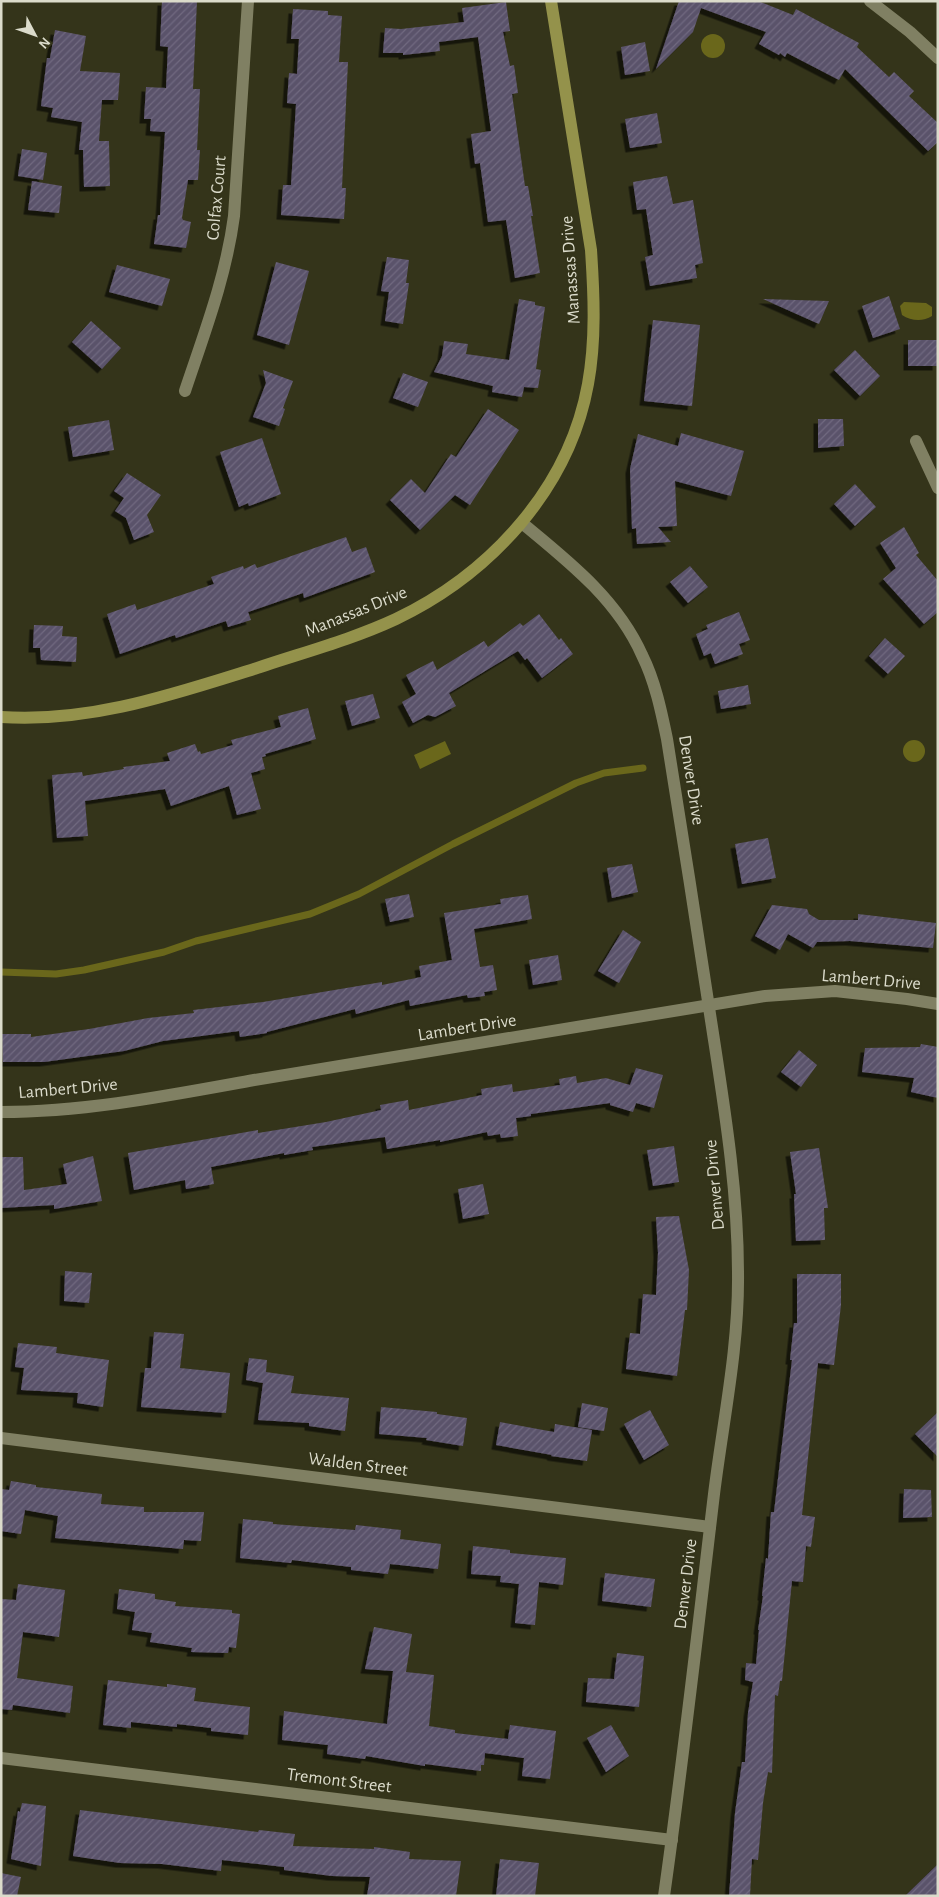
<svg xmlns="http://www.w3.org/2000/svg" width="939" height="1897" font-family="'Alegreya Sans',sans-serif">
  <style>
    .water { fill: #6a671b }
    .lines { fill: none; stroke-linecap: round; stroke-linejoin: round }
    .stream { stroke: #6a671b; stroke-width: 7 }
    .building { fill: url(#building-hatch); filter: url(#shadow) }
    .minor { stroke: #808063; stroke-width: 12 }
    .major { stroke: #94924b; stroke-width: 12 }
    .labels { text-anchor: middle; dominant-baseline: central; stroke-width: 4; stroke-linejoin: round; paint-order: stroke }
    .street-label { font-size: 18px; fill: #dbdbcb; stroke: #34341a }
  </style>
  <defs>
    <pattern id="building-hatch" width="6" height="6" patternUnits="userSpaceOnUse" patternTransform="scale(1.25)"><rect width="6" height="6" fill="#5a526b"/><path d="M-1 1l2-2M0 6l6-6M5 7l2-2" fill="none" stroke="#716a7f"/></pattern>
    <filter id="shadow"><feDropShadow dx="-4.5" dy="4.5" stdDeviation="0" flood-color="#0009"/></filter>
  </defs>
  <rect width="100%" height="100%" fill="#34341a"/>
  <g class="water">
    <circle cx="713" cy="46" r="12"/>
    <path d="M 904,302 L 926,303 L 932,307 L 932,316 C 923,322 911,321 902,315 L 900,306 Z"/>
    <circle cx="914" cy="751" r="11"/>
    <polygon points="445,741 451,754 420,769 414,755"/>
  </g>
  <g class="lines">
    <polyline class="stream" points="1,972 56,974 84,970 164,952 196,941 310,914 359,894 453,844 576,783 604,773 643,768"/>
  </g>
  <g class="building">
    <polygon points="162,1 197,1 193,89 200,89 197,150 200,150 198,180 188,180 182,218 183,220 191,222 186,248 154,244 158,215 160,215 165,132 150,131 151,119 144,119 146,87 166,88 168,47 160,46"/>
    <polygon points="679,1 758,1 793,15 796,9 835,30 859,43 857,47 889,77 894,72 914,91 909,96 938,123 938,142 928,151 845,69 839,80 787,53 785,57 780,53 779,55 759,44 766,32 701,8 693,32 656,69"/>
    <polygon points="506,2 510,31 503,32 510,66 514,65 518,93 512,94 525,186 528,186 533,216 531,216 540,273 515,278 506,220 488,222 480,163 475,164 471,134 491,131 478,37 439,42 440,51 403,55 403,53 383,53 385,28 401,29 464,22 462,8"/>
    <polygon points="293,9 328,11 328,15 342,16 339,62 348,62 342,188 346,188 344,219 281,215 283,185 291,185 296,104 287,103 289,73 297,74 299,39 291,39"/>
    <polygon points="55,30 86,36 80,71 120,73 118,100 102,100 99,141 109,141 110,186 84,187 83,150 79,150 82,122 51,117 53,108 41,106 47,58 50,58"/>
    <polygon points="645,42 650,71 625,75 621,47"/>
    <polygon points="657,113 662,143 630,148 625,119"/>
    <polygon points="22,149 47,153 43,180 18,176"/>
    <polygon points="667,176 673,204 693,200 703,263 695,265 697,278 650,286 645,257 653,255 646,209 637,210 633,182"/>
    <polygon points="32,181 62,186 59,213 28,210"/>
    <polygon points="387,257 409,260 406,283 409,283 403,324 385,321 389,292 381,291"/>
    <polygon points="276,262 309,271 289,345 257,335"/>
    <polygon points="117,265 170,279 162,306 109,292"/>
    <polygon points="889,296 900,329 873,338 862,306"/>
    <polygon points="519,299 535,302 535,305 545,307 536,369 541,370 538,388 524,387 522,397 492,392 493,386 434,372 442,356 444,341 468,344 466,354 509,360"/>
    <polygon points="763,299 829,301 819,324"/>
    <polygon points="653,320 700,325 692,406 644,401"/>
    <polygon points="91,321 121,348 102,369 72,342"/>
    <polygon points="908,340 938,340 937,366 908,366"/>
    <polygon points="855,350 880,376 860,396 834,370"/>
    <polygon points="263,370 293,381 283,408 285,409 279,426 253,417 266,383"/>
    <polygon points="403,373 428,382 418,407 393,398"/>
    <polygon points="488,409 519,430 470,505 455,495 420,530 390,500 411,479 425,493 451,454 456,457"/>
    <polygon points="818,419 843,419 844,446 818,448"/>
    <polygon points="109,420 114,450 73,457 68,427"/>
    <polygon points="681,433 744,451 731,496 675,481 677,526 658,527 671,542 637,544 636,528 632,529 630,469 638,434 678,446"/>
    <polygon points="262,438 281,494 249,506 248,503 239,507 220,452"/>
    <polygon points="127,473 161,495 147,515 154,532 134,540 126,518 115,511 124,498 114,491"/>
    <polygon points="855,484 876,507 855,526 834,504"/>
    <polygon points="904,527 919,553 916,555 938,581 938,612 924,624 883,579 896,568 880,543"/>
    <polygon points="346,537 352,552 366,547 375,572 304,598 303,593 257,609 248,612 251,620 228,627 226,621 176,638 175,635 120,654 107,614 135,604 137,610 214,584 211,577 243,566 244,569 255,564 257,568"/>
    <polygon points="690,566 708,587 688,603 670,582"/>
    <polygon points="739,612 750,640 739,644 743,654 715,664 711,653 704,656 696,634 708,629 706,625"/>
    <polygon points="539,614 559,640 561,638 573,654 542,678 527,658 525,660 518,651 449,693 456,706 435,717 428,715 413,723 402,702 416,694 406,675 433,661 437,670 484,641 488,647 520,623 523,626"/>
    <polygon points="34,625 63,626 62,636 77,637 76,662 41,660 40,648 33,648"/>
    <polygon points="885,638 905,656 888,674 869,656"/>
    <polygon points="748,685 751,704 721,709 718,691"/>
    <polygon points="373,694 380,718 352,726 345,701"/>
    <polygon points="308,708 316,739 265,754 266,756 262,757 265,769 251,773 261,809 237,815 229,786 171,806 165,789 85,801 88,836 57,838 52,775 82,772 83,776 124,769 123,767 170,761 167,753 195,744 198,752 200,751 201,754 233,745 231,740 281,727 278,716"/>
    <polygon points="768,838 776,878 742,884 735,844"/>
    <polygon points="632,864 638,892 612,898 607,868"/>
    <polygon points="409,894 414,917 390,922 385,899"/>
    <polygon points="528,895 532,919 474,929 480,967 493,965 497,990 484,992 485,996 468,998 467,995 410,1006 409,1000 356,1014 355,1009 267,1032 267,1033 240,1037 239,1031 163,1041 124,1051 44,1062 3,1062 2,1034 31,1034 31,1037 89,1029 148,1018 194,1013 193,1010 263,1002 382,982 382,985 421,977 419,966 452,960 444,913 501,904 500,899"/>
    <polygon points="772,905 807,909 809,914 819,920 858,920 858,914 936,923 933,948 850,941 817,942 813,948 788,934 780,950 755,936"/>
    <polygon points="623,930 641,942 619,983 598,971"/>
    <polygon points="558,955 562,980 533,985 529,960"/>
    <polygon points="921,1044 938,1047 938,1098 911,1092 914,1078 862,1072 865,1048 920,1047"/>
    <polygon points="799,1050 817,1065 801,1087 781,1072"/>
    <polygon points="636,1068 663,1075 654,1108 636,1103 633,1112 610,1105 610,1103 531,1114 531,1116 516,1118 518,1136 501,1138 500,1134 488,1136 487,1132 440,1142 440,1140 387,1149 385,1137 312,1147 313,1150 284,1155 284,1153 211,1167 214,1184 186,1189 185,1180 134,1190 128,1153 258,1130 258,1133 326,1122 381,1110 380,1105 408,1100 409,1110 482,1095 481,1089 512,1084 513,1092 560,1085 559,1079 576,1076 577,1083 606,1078 630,1085"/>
    <polygon points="674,1146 679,1182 653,1186 647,1150"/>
    <polygon points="819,1148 828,1208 824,1208 825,1240 796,1241 794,1194 796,1194 790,1152"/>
    <polygon points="93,1156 102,1201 54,1209 54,1205 1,1208 1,1157 23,1157 24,1190 67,1184 63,1164"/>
    <polygon points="483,1184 489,1214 463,1219 458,1189"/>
    <polygon points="679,1216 689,1270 687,1310 685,1310 677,1376 626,1369 630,1333 640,1334 643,1294 656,1295 658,1253 656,1217"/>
    <polygon points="65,1271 92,1273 89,1303 64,1301"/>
    <polygon points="797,1274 841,1274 841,1305 834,1365 818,1363 802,1515 815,1517 811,1547 806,1546 803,1582 792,1581 782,1681 780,1681 778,1696 775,1695 772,1773 768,1772 763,1803 758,1860 752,1859 750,1896 729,1896 735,1813 742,1762 745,1762 748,1713 753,1682 745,1680 746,1663 756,1664 759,1630 758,1630 763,1596 762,1596 766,1558 768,1559 771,1512 774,1512 792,1360 790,1360 794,1323 797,1323"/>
    <polygon points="154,1332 184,1334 180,1368 230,1373 226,1413 141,1407 145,1368 151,1368"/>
    <polygon points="18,1343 57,1347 56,1353 109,1360 103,1407 77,1403 78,1393 21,1390 24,1368 15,1367"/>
    <polygon points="249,1358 267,1360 266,1372 294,1376 291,1393 349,1398 345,1431 309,1426 309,1423 258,1420 263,1383 246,1380"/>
    <polygon points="582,1403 608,1408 604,1431 578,1427"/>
    <polygon points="381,1407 437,1412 437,1414 467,1418 463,1446 426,1440 427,1438 379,1434"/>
    <polygon points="650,1410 669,1445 644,1460 624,1424"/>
    <polygon points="938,1412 938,1457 915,1434"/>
    <polygon points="500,1422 554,1432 555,1424 592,1430 587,1461 551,1456 552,1455 496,1445"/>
    <polygon points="11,1481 36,1485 36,1487 102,1494 101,1504 144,1507 144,1512 204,1512 201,1541 184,1540 183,1549 55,1538 58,1516 25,1510 21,1534 1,1531 1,1489 9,1490"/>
    <polygon points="904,1489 931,1490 932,1517 903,1518"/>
    <polygon points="243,1519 273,1522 273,1524 355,1530 356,1525 401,1530 400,1539 441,1544 438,1569 390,1564 388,1574 351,1570 351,1567 292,1560 291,1563 240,1558"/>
    <polygon points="473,1546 510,1550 510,1553 566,1558 563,1585 539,1582 535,1625 515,1623 519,1584 500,1582 501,1576 471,1574"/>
    <polygon points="605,1573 655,1579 651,1607 602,1601"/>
    <polygon points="18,1584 65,1590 59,1637 23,1632 17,1678 73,1686 70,1713 13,1705 12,1710 1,1709 2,1599 16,1600"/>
    <polygon points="119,1589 155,1594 155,1599 176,1602 175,1606 232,1610 232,1613 240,1614 236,1648 229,1647 228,1653 191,1652 192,1648 150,1642 152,1633 132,1630 135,1612 117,1609"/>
    <polygon points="374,1627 412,1634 406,1672 434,1675 429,1726 455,1730 455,1733 508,1739 510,1725 556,1731 550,1779 522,1776 524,1758 485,1753 484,1765 481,1765 481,1771 425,1764 425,1766 366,1756 365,1759 327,1754 328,1745 282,1740 284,1711 387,1724 393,1671 365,1669"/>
    <polygon points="617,1653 644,1656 639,1707 586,1702 588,1678 614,1679"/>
    <polygon points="108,1680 167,1687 167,1684 196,1688 194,1701 250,1707 248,1735 211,1731 211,1728 177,1724 177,1727 131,1722 131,1728 103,1725"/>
    <polygon points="611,1725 629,1756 606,1772 587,1738"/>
    <polygon points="22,1803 46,1806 41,1866 11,1859 18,1811 20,1812"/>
    <polygon points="80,1810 258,1832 259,1830 295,1834 293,1846 374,1849 374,1847 410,1852 409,1859 461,1861 456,1896 367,1896 370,1877 332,1876 284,1870 284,1867 222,1860 221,1871 162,1864 120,1863 73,1856"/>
    <polygon points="500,1859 539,1863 535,1896 496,1896"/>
    <polygon points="938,1864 938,1896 905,1896"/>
    <polygon points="1,1873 21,1877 17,1896 1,1896"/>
  </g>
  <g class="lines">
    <g class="minor">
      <polyline points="870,1 910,32 938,58"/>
      <path d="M 185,391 C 204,334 226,277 234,216 L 248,1"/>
      <polyline points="916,441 938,488"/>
      <path d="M 522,523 C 568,561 617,599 642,655 C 655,681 661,710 667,739 C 683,839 699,940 714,1040 C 726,1118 738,1195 738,1273 C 739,1347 723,1421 714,1494 C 698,1628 683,1762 664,1896"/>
      <path d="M 1,1112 C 86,1112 171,1095 254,1080 L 765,996 L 835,991 L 907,999 L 938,1004"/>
      <polyline points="1,1438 710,1527"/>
      <polyline points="1,1758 672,1840"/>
    </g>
    <path class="major" d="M 1,717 C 89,723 171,695 254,669 C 301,653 351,640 396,619 C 490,574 569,489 588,384 C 596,340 594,295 591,250 L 551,1"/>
  </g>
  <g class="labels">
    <g class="street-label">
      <text transform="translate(217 198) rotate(-85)">Colfax Court</text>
      <text transform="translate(571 270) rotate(-94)">Manassas Drive</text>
      <text transform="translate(356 612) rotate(-22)">Manassas Drive</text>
      <text transform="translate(691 780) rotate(81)">Denver Drive</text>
      <text transform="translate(871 980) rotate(5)">Lambert Drive</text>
      <text transform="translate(467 1028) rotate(-9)">Lambert Drive</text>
      <text transform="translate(68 1089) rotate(-5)">Lambert Drive</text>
      <text transform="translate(715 1185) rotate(-95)">Denver Drive</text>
      <text transform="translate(358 1465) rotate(7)">Walden Street</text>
      <text transform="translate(686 1584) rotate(-83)">Denver Drive</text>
      <text transform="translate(339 1781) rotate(7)">Tremont Street</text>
    </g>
  </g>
  <rect width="939" height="1897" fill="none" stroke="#dbdbcb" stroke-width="5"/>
  <g transform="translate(35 35) rotate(131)" stroke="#34341a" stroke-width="4" paint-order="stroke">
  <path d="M0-4L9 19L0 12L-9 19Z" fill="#dbdbcb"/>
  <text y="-8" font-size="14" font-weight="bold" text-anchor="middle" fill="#dbdbcb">N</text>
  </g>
</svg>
